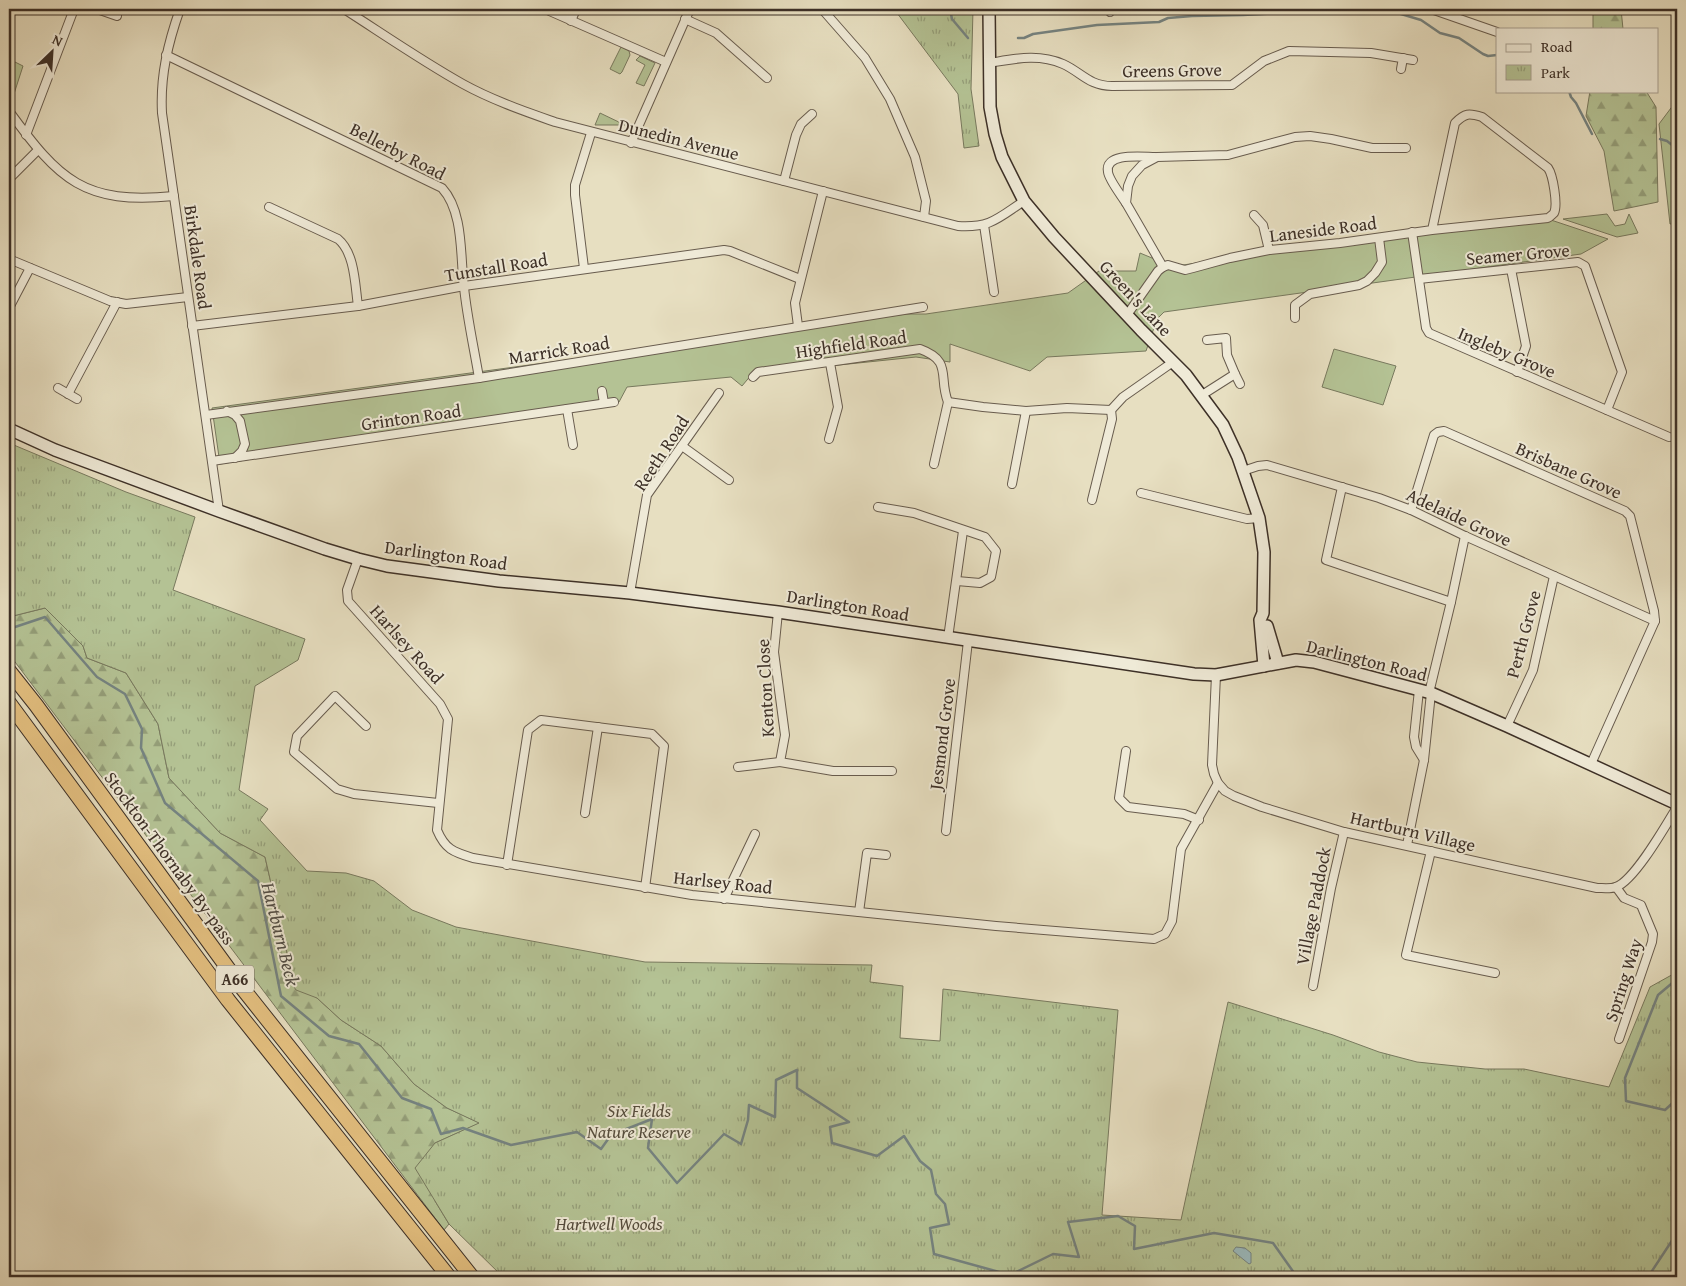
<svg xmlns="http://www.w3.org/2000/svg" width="1686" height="1286" font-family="'Gentium Book Plus',serif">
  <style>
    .grass { fill: #b4c294; stroke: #78795e }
    .forest { fill: url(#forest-firs); stroke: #78795e }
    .park { fill: url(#park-tufts); stroke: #78795e }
    .water { fill: url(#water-ripples); stroke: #758381 }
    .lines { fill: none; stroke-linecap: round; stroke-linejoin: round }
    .stream { stroke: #758381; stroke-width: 2.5 }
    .street-casing { stroke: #685c4e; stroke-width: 10 }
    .secondary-casing { stroke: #3d3027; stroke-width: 14 }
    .highway-casing { stroke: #3d3027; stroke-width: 16 }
    .street { stroke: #efead7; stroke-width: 8 }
    .secondary { stroke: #efead7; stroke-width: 11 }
    .highway { stroke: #e4c080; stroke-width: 14 }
    .labels { text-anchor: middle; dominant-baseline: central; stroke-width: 4; stroke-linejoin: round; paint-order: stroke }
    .shield { fill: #efead7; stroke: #72685c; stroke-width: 1 }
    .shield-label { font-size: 16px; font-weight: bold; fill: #3d3027 }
    .street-label { font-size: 18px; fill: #3d3027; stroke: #efead7 }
    .park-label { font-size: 18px; font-style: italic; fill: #554d3d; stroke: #efead7 }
    .water-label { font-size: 19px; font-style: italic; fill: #504c45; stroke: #efead7 }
  </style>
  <defs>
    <pattern id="forest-firs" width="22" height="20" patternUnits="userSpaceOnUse" patternTransform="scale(1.25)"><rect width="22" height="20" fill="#b4c294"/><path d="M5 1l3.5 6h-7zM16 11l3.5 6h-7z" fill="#949e79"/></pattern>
    <pattern id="park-tufts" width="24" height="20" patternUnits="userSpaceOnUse" patternTransform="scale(1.25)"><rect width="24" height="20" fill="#b4c294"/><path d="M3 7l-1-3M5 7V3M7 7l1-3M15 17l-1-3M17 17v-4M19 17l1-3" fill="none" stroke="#949e79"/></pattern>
    <pattern id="water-ripples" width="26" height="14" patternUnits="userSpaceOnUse" patternTransform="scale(1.25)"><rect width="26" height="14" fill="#9bbabd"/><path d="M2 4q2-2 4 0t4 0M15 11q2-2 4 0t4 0" fill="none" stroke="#80989a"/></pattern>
  </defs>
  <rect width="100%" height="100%" fill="#e7dfc1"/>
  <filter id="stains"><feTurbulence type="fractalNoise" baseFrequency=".004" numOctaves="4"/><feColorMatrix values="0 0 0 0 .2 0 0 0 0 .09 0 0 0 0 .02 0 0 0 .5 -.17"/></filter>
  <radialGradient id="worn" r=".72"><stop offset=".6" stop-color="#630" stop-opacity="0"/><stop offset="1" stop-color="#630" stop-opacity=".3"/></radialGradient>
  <g class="grass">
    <polygon points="621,47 629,51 630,55 622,72 620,74 610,69"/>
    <polygon points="640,56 655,63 644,86 636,83 645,65 636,60"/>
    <polygon points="9,59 23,66 12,100 9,96"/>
    <polygon points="1677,100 1677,223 1670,224 1659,124"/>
    <polygon points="600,113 625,125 595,125"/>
    <polygon points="1607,214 1615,226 1625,224 1629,214 1638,233 1617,237 1563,219"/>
    <polygon points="1551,220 1608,239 1581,254 1164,312 1157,319 1146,351 1047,357 1030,371 950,344 950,362 916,357 752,374 742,386 731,377 627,387 619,402 220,464 212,408 906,314 926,314 1068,293 1099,271 1136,271 1140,253 1176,268 1177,266 1271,251"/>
    <polygon points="1334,349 1396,366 1383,405 1322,387"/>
  </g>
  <g class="forest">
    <polygon points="1593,9 1621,9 1623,29 1593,29"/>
    <polygon points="1590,91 1646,91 1656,107 1658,202 1614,211 1604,151 1586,116"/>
    <polygon points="45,608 83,646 87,658 126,673 158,724 169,778 220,833 265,857 287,953 289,979 317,998 341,1020 381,1046 414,1084 447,1108 480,1123 435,1143 435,1201 449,1224 444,1230 9,654 9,617"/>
  </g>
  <g class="park">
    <polygon points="894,9 973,9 971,89 979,146 964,148 958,94"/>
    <polygon points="9,443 126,492 195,517 173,590 305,639 298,660 255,686 239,790 268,809 260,820 307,871 346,873 374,881 412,910 456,927 645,962 872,965 870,982 903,986 900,1038 940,1041 943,989 1118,1010 1102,1215 1181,1220 1228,1002 1333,1035 1379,1052 1417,1062 1485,1069 1524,1069 1609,1087 1650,987 1677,972 1677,1277 503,1277 449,1224 415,1168 435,1143 479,1123 447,1108 414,1084 381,1046 341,1020 317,998 296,990 289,979 287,953 265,857 220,833 169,778 158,724 126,673 87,658 83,646 45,608 9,617"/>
  </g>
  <polygon class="water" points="1236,1247 1245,1248 1251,1253 1251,1263 1249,1264 1233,1251"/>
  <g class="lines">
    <g class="stream">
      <polyline points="950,9 952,19 968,38"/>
      <polyline points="1372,9 1391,11 1421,20 1440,33 1459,38 1483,54 1488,56 1497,55"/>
      <polyline points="1018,38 1024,38 1033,34 1097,25 1159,22 1168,18 1192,16 1243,15 1356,9"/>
      <polyline points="1569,91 1571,97 1576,103 1592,134"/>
      <polyline points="1660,139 1667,141 1677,149"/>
      <polyline points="9,629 45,617 97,677 125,694 142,729 141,748 165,803 258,881 281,996 329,1036 359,1044 402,1098 431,1109 441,1134 463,1128 511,1145 577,1132 601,1149 611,1135 652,1119 648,1148 677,1183 724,1134 741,1144 748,1120 749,1105 775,1117 776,1080 797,1070 797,1088 849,1122 830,1127 832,1143 877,1156 904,1136 920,1161 931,1170 936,1194 945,1204 949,1224 930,1228 934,1254 1010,1275 1053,1254 1079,1257 1068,1222 1118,1216 1135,1226 1134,1249 1214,1233 1273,1243 1297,1277"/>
      <polyline points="1677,979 1658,995 1625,1078 1626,1101 1665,1110 1677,1099"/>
      <polyline points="1648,1277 1677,1233"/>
    </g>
    <defs>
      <g id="street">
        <polyline points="97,9 117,16"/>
        <path d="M 180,9 C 168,43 160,76 162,113 L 219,511"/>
        <path d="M 344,9 C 383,34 422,61 463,84 C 492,100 524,111 555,122 L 958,226 C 991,228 998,218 1024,201"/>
        <polyline points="545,9 666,62"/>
        <polyline points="822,9 865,58 890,99 915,157 926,201 924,217"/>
        <polyline points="1141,9 1154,9"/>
        <polyline points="1431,9 1497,32"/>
        <polyline points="1675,9 1677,14"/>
        <polyline points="1110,12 1112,9"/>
        <polyline points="685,19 716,33 767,78"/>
        <polyline points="571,21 576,9"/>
        <path d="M 166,55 L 442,188 C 464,212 460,256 464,287 C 467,317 474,348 479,378"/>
        <path d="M 989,63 C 1014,59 1038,53 1063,64 C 1081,72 1089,86 1112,86 L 1232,85 L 1264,61 L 1289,51 L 1371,53 L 1413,60"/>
        <polyline points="1401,69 1403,58"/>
        <path d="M 9,111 C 59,180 84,205 174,196"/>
        <polyline points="26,135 74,9"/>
        <polyline points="631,143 690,9"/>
        <polyline points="9,179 38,150"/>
        <polyline points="784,181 796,135 801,124 812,114"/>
        <path d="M 1126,203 C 1121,195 1109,180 1108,172 C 1104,152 1143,157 1155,157"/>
        <path d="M 269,207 L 338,239 C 355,253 355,285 358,306"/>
        <polyline points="1254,215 1263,225 1269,250"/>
        <polyline points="984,225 994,292"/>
        <polyline points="1412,232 1426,328 1429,333 1669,437"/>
        <polyline points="9,259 110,301 126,304 188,297"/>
        <polyline points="1163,267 1126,203 1128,186 1132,176 1142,165 1157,157 1228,155 1295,137 1310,136 1331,139 1372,148 1406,148"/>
        <polyline points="584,268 575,195 575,185 591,133"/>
        <polyline points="1511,269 1526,346 1517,372"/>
        <polyline points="1419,279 1578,262 1585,266 1622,372 1607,410"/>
        <polyline points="9,308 30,268"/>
        <path d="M 1127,315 L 1158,271 L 1163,267 L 1168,265 L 1185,270 L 1193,268 L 1230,258 L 1269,250 L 1340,243 L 1432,230 L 1548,218 C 1549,218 1554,213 1554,213 C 1558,205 1553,175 1548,168 L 1482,117 C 1469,113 1465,113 1455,123 L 1432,230"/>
        <polyline points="1295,318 1295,305 1310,294 1359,285 1367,281 1375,273 1382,262 1379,238"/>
        <polyline points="192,326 358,306 464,286 724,250 730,251 800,279"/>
        <polyline points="798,326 795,303 823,191"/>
        <polyline points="1235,374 1240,384"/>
        <path d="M 753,377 L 758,372 L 920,349 C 953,361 938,377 948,402"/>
        <polyline points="58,388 77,399"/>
        <polyline points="602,391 604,403"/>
        <polyline points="68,394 117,302"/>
        <polyline points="1202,395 1235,374 1227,355 1226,338 1207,340"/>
        <polyline points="948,402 983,407 1026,411 1067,408 1111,410 1123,397 1173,362"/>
        <polyline points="567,409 573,445"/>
        <polyline points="227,411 235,415 240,421 245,444 242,451 235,458"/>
        <polyline points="206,415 479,378 923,307"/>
        <polyline points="829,439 838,407 830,363"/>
        <polyline points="682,446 729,480"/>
        <polyline points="212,461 614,402"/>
        <polyline points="934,464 948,402"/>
        <polyline points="1243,471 1258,466 1267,465 1379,498 1411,510 1465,536 1655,621"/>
        <polyline points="1012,484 1026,411"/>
        <polyline points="1342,487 1326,560 1451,602"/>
        <polyline points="1141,493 1247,519 1259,518"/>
        <polyline points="1092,500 1112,419 1111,410"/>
        <polyline points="878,507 914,513 985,537 996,551 991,577 980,583 957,581"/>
        <polyline points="1411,510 1434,435 1438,432 1444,431 1625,511 1630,516 1654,611 1655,621 1591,764"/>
        <path d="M 358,559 L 347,590 L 348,601 L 440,704 L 448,719 L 437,830 C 445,849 453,852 473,858 L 692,895 L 996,926 L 1154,939 L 1165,934 L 1172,921 L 1181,849 L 1218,783"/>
        <polyline points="630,593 647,495 719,393"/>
        <polyline points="778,612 774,652 785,735 780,762 833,771 892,771"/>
        <polyline points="948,638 963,531"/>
        <path d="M 1216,675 L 1212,765 L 1214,774 L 1218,783 L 1225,791 L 1234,796 L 1262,807 L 1344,832 L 1597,888 C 1603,888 1611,889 1616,887 C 1635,880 1666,825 1677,807"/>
        <polyline points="1419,690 1414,737 1416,747 1424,760"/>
        <polyline points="1429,693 1451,602 1465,536"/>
        <polyline points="366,726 335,696 297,736 294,752 337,789 354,794 438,803"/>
        <polyline points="1507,726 1533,670 1554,576"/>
        <polyline points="1126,751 1119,798 1128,807 1184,814 1199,820"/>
        <polyline points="738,767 780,762"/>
        <polyline points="585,813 598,727"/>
        <polyline points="946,831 968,641"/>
        <polyline points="1407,845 1424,760 1431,693"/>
        <polyline points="1431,851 1406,955 1495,973"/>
        <polyline points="507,865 528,730 541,720 652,734 664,746 645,888"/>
        <polyline points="1616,887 1624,898 1641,905 1653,934 1652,942 1619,1039"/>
        <polyline points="724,899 755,834"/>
        <polyline points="859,912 867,853 886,855"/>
        <polyline points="1313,986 1331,888 1344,832"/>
      </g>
      <g id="secondary">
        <polyline points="989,9 990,107 995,134 1002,157 1024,201 1054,237 1141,330 1186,375 1223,425 1238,457 1259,518 1264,552 1263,613 1260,620 1264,666"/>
        <polyline points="9,429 55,450 219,511 325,549 358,559 387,566 499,581 630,593 778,612 1194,674 1216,675 1296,660 1314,662 1431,693 1507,726 1677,804"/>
        <polyline points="1267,626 1278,663"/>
      </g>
      <g id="highway">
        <polyline points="9,671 36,705 243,989 472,1277"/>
        <polyline points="9,703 228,1000 449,1277"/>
      </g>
    </defs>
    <use href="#street" class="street-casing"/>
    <use href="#secondary" class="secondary-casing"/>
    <use href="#highway" class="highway-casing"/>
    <use href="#street" class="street"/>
    <use href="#secondary" class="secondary"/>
    <use href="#highway" class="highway"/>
  </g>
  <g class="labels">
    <rect class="shield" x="216" y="965.5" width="38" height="27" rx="4"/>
    <g class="shield-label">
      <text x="235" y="979">A66</text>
    </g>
    <g class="street-label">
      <text transform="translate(1172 70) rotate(-1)">Greens Grove</text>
      <text transform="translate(679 139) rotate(14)">Dunedin Avenue</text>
      <text transform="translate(398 151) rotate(27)">Bellerby Road</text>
      <text transform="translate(1323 229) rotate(-7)">Laneside Road</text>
      <text transform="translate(1518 254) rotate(-5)">Seamer Grove</text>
      <text transform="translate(198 257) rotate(82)">Birkdale Road</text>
      <text transform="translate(496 267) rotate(-9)">Tunstall Road</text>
      <text transform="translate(1136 298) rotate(47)">Green's Lane</text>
      <text transform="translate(851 344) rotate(-8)">Highfield Road</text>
      <text transform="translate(559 350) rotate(-9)">Marrick Road</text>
      <text transform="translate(1507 352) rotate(23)">Ingleby Grove</text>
      <text transform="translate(411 417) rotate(-8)">Grinton Road</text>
      <text transform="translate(661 453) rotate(-57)">Reeth Road</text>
      <text transform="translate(1569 470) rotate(24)">Brisbane Grove</text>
      <text transform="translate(1459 517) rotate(25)">Adelaide Grove</text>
      <text transform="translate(446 555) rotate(8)">Darlington Road</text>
      <text transform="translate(848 605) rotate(9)">Darlington Road</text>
      <text transform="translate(1523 634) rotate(-75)">Perth Grove</text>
      <text transform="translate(407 644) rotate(48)">Harlsey Road</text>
      <text transform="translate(1367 660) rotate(14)">Darlington Road</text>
      <text transform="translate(765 688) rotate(-93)">Kenton Close</text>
      <text transform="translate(942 734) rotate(-83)">Jesmond Grove</text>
      <text transform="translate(1413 831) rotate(13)">Hartburn Village</text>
      <text transform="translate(170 858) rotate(54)">Stockton-Thornaby By-pass</text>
      <text transform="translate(723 882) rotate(6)">Harlsey Road</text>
      <text transform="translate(1313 906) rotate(-79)">Village Paddock</text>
      <text transform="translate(1623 980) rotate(-72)">Spring Way</text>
    </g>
    <g class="park-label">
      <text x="639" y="1110">Six Fields<tspan x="639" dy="21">Nature Reserve</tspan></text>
      <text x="609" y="1223">Hartwell Woods</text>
    </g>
    <g class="water-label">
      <text transform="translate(281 934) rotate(76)">Hartburn Beck</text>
    </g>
  </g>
  <rect width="1686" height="1286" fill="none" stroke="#e7dfc1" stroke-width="30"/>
  <rect x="10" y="10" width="1666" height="1266" fill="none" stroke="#3d3027" stroke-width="2.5"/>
  <rect x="15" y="15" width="1656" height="1256" fill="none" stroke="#3d3027"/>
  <rect x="1496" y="28" width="162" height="65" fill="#efead7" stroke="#a8a091"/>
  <rect x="1506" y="44" width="25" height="8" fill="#efead7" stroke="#a8a091"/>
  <text x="1541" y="52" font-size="15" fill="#3d3027">Road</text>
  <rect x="1506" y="65" width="25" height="15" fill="url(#park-tufts)" stroke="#a8a091"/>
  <text x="1541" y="78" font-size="15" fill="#3d3027">Park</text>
  <g transform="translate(52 52) rotate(25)" stroke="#efead7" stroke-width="4" paint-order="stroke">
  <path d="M0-4L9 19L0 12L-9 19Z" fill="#3d3027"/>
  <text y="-8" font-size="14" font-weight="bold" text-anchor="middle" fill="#3d3027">N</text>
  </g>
  <rect width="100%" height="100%" filter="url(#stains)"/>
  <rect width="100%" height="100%" fill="url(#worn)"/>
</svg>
